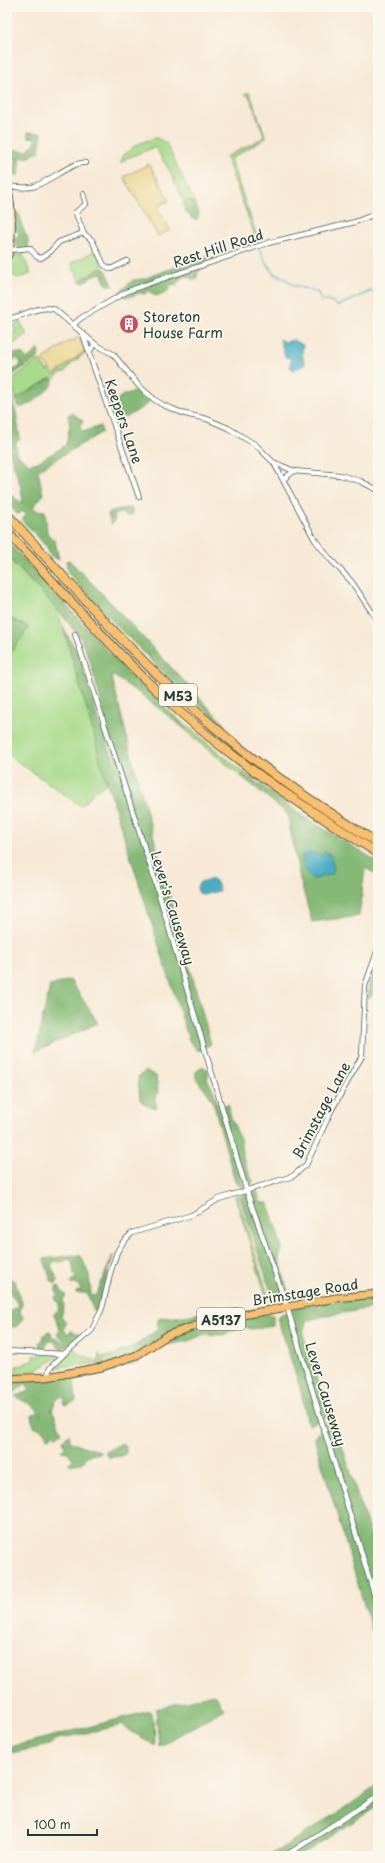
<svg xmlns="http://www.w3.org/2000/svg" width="385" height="1863" font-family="'Playpen Sans',sans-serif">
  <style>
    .green { fill: #a7da8a; stroke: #638c5f }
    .forest { fill: #85ba76; stroke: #527c55 }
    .sand { fill: #eeda9e; stroke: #868c69 }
    .water { fill: #46afc5; stroke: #32767c }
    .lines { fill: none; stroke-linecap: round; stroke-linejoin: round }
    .stream { stroke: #46afc5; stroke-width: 1.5 }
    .street-casing { stroke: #3f574c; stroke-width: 6 }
    .secondary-casing { stroke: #3f574c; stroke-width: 8 }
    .primary-casing { stroke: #3f574c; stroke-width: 9 }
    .highway-casing { stroke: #3f574c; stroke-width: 10 }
    .street { stroke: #fff; stroke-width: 4.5 }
    .secondary { stroke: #fde5c5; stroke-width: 6 }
    .primary { stroke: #f9bf6d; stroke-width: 7 }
    .highway { stroke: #f9bf6d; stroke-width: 8 }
    .labels { text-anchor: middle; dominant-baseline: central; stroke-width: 3.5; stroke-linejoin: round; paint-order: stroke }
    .shield { fill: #fbf7ec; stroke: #61756b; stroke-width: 1 }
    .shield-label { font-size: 13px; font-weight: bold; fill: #1f3d34 }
    .street-label { font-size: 14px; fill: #1f3d34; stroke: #fbf7ec }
    .poi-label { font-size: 14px; fill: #1f3d34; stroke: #fbf7ec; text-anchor: start }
  </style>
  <rect width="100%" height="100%" fill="#fbf7ec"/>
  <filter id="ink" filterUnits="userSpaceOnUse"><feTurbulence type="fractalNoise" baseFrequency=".025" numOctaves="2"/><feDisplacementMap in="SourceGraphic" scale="8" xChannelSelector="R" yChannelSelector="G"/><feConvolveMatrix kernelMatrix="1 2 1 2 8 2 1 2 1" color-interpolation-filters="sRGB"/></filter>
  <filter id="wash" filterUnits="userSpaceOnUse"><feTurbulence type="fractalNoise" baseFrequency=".012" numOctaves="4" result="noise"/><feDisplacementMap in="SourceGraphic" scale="16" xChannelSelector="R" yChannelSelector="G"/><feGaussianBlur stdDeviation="0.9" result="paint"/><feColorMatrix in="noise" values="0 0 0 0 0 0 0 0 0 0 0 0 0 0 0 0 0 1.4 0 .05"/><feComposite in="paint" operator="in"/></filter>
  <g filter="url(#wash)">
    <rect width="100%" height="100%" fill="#f7e9d5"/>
    <g class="green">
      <polygon points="249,92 266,138 230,159 259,242 236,250 257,241 226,157 263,138 264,135 250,97 245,94"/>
      <path d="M 157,138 L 166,143 L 195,203 L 189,200 L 184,203 L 171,173 L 155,147 L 127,158 L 121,163 C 122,150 144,140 157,138 Z"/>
      <polygon points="95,251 104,269 80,282 71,263"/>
      <path d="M 17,254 L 23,255 L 31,274 L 19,278 L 7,274 C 7,267 11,257 17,254 Z"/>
      <polygon points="20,321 27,335 13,344 11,342 14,336 15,324"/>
      <path d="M 85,351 L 85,353 L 70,365 L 65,372 C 60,372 54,377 53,381 L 51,378 L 16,399 L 10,380 L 39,360 L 47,371 L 50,369 L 54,375 Z"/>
      <polygon points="7,556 57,609 63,627 95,738 106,784 95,791 81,806 7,754 7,658 29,627 7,617"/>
      <polygon points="172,714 244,773 241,776 192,736"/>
      <polygon points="237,1195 269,1299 267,1299 235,1196"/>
      <polygon points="74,1348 80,1354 97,1361 98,1363 59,1367 58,1364"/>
      <path d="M 56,1354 L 57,1357 C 43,1368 25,1375 7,1377 L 7,1371 L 16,1370 L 16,1366 L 25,1365 L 25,1363 L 33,1361 L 33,1356 Z"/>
    </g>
    <g class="forest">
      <polygon points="28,132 42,133 39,152 32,155 30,157 19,157 20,166 18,175 15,175 13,171 15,156 7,151 7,147 20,151 28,151 36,141 35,138 28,137"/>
      <path d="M 187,200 L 195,203 C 197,209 202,215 196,220 C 189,217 185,212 183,205 Z"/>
      <path d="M 18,213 C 22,218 20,223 23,229 C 28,239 29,238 28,251 L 23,253 L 13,240 L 19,235 L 18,232 L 14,228 L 14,214 Z"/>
      <path d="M 208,257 L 210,258 L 204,263 L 209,266 L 198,271 L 197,279 L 192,279 L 187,276 L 182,277 L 176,285 L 171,284 L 168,291 L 156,296 L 148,290 L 145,294 L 140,293 C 131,296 127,301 120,292 L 133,280 L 144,279 L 178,266 L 188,266 L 194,261 Z"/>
      <polygon points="100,269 106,270 113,285 107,285 103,278 103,274 99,273 82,283 81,280"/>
      <path d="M 39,349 L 38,358 L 9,377 L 9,372 C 14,368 20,370 21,362 L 16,358 L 13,361 L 11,360 L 10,356 L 14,353 L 23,354 L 27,359 Z"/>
      <path d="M 51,378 L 53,384 C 47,391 28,408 19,407 L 16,399 Z"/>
      <polygon points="7,382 16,412 20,439 16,443 16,454 29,464 38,462 66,445 70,426 68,415 72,413 83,421 79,426 83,432 100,426 102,432 38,470 43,495 33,507 36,510 45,511 47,533 55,541 59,560 51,556 47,547 22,520 27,514 21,511 18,515 7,503 7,498 12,495 17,500 23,503 21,488 7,443"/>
      <path d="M 140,391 L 149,401 L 146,405 L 127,417 L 113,415 L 111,407 C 118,396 127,392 140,391 Z"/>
      <polygon points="127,508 132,509 132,515 125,516 121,512 114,516 115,520 111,524 108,514 111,511"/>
      <polygon points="7,541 121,665 172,714 186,730 142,695 111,674 134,766 211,1044 198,1051 189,1040 100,761 95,738 63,627 82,662 96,713 122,782 90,660 81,639 57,609 7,556"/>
      <path d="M 69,560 L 91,582 L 226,726 L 224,726 C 167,678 118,629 68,573 L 66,561 Z"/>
      <polygon points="7,617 29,627 7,658"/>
      <polygon points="244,773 306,818 378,862 378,875 365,868 359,916 312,922 300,879 287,813 241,776"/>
      <polygon points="378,960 378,972 374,977 378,983 373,986 372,996 368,998 370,978"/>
      <polygon points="70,980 98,1023 35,1052 50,986"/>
      <path d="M 203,1066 C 208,1070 209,1072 207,1079 L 213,1090 L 242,1180 L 243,1186 L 241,1187 L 235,1181 L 214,1105 L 207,1091 L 203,1088 L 196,1077 L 196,1072 Z"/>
      <polygon points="146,1071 156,1076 158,1092 155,1100 157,1108 146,1105 140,1100 138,1077"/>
      <path d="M 225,1105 L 229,1105 L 230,1115 L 241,1141 C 239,1149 249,1175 253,1181 L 250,1187 L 247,1188 L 225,1125 L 223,1106 Z"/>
      <polygon points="257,1191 261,1203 268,1203 282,1248 279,1258 287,1289 286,1294 278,1301 274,1301 240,1197 245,1193"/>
      <polygon points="74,1255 81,1256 89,1275 91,1294 96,1296 113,1255 97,1313 93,1309 87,1293 76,1293 76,1292 81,1290 77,1283 72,1285 70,1282 73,1279 77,1279 74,1274 72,1261 68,1259 62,1262 54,1261 51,1266 58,1280 56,1284 51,1281 44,1259"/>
      <polygon points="7,1271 11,1280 15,1281 22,1303 20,1312 23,1318 16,1327 7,1326 7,1313 19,1306 7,1288"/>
      <polygon points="59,1286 62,1292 66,1296 63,1299 64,1308 61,1316 66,1322 64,1330 68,1334 71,1331 80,1335 69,1348 66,1347 63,1340 57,1334 60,1329 54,1314 59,1309 59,1302 56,1300 55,1297 58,1295 56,1291 56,1287"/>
      <path d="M 370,1297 L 378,1298 L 378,1307 L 324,1316 L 306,1321 L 303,1334 L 328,1417 L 308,1425 L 301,1391 L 277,1317 C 298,1303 344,1301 370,1297 Z"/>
      <polygon points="238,1308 244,1314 273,1315 273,1326 251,1329 242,1326 223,1335 204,1334 189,1341 163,1345 164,1336 135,1359 140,1363 130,1366 124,1365 122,1359 119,1359 114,1372 106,1368 103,1362 98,1363 99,1354 101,1357 114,1355 138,1344 159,1328 157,1323 160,1317 169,1318"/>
      <polygon points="48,1331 50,1332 53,1338 56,1337 61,1341 65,1348 63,1350 57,1346 56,1342 47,1340 47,1346 44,1349 40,1347 39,1343 43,1340 43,1336"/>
      <path d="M 90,1372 L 90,1374 L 74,1381 L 76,1401 L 67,1405 L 64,1404 L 65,1398 L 60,1397 L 55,1402 L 52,1409 L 62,1433 L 56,1436 L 52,1433 L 51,1437 L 47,1438 L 45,1431 L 34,1426 L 31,1417 L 33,1414 L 37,1413 L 41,1416 C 32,1400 29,1406 15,1396 L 30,1391 L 26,1383 L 7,1398 L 7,1382 Z"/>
      <polygon points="326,1422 335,1430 340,1439 378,1560 378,1640 371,1628 314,1437 320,1431 320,1424"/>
      <polygon points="69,1434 70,1441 78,1445 100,1451 100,1453 86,1456 85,1460 81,1463 69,1465 68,1464 73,1459 68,1452 61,1451 65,1447 63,1440"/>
      <polygon points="122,1443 126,1448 126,1453 121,1456 108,1457 105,1452"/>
      <polygon points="214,1694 224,1709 162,1745 159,1746 156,1709"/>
      <polygon points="150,1711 154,1721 155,1746 122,1725 54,1740 50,1745 7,1754 7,1748"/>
      <polygon points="378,1785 378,1806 299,1856 269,1856 344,1809"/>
    </g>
    <g class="sand">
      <polygon points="149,164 169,200 157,207 170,230 158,236 124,177"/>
      <polygon points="79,336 85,351 54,375 43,360 69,341 72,342"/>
    </g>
    <g class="water">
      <polygon points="280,339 285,342 293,340 303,345 302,354 305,365 293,370 290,367 291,358 285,357"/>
      <path d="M 324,852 L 330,854 L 334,868 L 332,874 L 327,876 L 322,875 L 319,878 L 313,879 C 304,874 303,864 302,854 L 316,853 L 322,856 Z"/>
      <polygon points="213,879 218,884 219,891 203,895 198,892 197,887 200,882"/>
    </g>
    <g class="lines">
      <polyline class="stream" points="260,250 265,261 274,274 283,277 293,285 317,292 322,301 331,301 338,306 371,291 378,295"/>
    </g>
  </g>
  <g filter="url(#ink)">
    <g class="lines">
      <defs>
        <g id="street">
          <path d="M 7,186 C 16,187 27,189 35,186 C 50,181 73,161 86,163"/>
          <path d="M 83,194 L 86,204 L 76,212 C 77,220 82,225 83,233 L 92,240 L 104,265 L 111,269 L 127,261"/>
          <polyline points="9,250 30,248 37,257 41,258 50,252 59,242 83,233"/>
          <path d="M 7,319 C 24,317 36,305 54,309 L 95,344 L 113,354 L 139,386 L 155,400 L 163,405 L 185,414 L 207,419 L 228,428 L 256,445 L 273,462 L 294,471 L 340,475 L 360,481 L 378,490"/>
          <polyline points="73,325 81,318 128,291 153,282 268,243 355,222 378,213"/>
          <polyline points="83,334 89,352"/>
          <polyline points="95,344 89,352 91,359 139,497"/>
          <polyline points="274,463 315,540 331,560 351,581 378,621"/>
          <polyline points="284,479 294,471"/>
          <polyline points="75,634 153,874 246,1189 287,1307 378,1607"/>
          <polyline points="7,1351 64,1354"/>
          <polyline points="47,1377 50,1368 64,1354 92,1330 102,1308 111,1270 117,1252 123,1242 132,1233 192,1215 219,1199 293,1176 306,1165 331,1111 362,1056 365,986 378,949"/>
          <polyline points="285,1856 378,1796"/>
        </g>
        <path id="secondary" d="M 7,185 C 13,203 14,242 7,259"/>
        <polyline id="primary" points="7,1379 47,1377 102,1367 137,1355 168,1335 210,1321 336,1298 378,1294"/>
        <g id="highway">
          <path d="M 7,514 C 81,596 154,680 241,749 C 284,784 331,814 378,843"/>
          <path d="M 7,532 C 57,585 104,640 156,690 C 223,754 300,805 378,853"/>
        </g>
      </defs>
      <use href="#street" class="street-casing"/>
      <use href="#secondary" class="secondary-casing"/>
      <use href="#primary" class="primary-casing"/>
      <use href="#highway" class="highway-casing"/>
      <use href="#street" class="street"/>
      <use href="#secondary" class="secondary"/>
      <use href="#primary" class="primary"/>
      <use href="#highway" class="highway"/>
    </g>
  </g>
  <defs>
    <symbol id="building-disc" viewBox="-11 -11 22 22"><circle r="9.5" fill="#d1495b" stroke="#fbf7ec"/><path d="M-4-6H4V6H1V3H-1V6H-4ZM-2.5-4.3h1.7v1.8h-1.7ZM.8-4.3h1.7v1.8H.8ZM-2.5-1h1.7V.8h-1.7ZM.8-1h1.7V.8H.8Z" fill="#fff"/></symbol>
  </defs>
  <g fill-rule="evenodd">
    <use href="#building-disc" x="118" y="313" width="22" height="22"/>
  </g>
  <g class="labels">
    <g class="shield">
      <rect x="159" y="684" width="38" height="22" rx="3"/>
      <rect x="197" y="1308" width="48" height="22" rx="3"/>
    </g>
    <g class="shield-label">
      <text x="178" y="695">M53</text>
      <text x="221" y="1319">A5137</text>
    </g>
    <g class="street-label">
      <text transform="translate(218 248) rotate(-18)">Rest Hill Road</text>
      <text transform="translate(124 421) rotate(71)">Keepers Lane</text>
      <text transform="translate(173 908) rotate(73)">Lever's Causeway</text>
      <text transform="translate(321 1110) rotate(-62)">Brimstage Lane</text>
      <text transform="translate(305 1292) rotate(-9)">Brimstage Road</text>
      <text transform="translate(326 1394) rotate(73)">Lever Causeway</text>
    </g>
    <g class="poi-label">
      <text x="143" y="316">Storeton<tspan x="143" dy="16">House Farm</tspan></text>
    </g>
  </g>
  <rect width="385" height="1863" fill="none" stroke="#fbf7ec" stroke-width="24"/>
  <path d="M28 1829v6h69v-6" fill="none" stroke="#1f3d34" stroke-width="2"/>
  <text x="34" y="1829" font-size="12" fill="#1f3d34" stroke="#fbf7ec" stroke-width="3" paint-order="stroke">100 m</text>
</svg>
